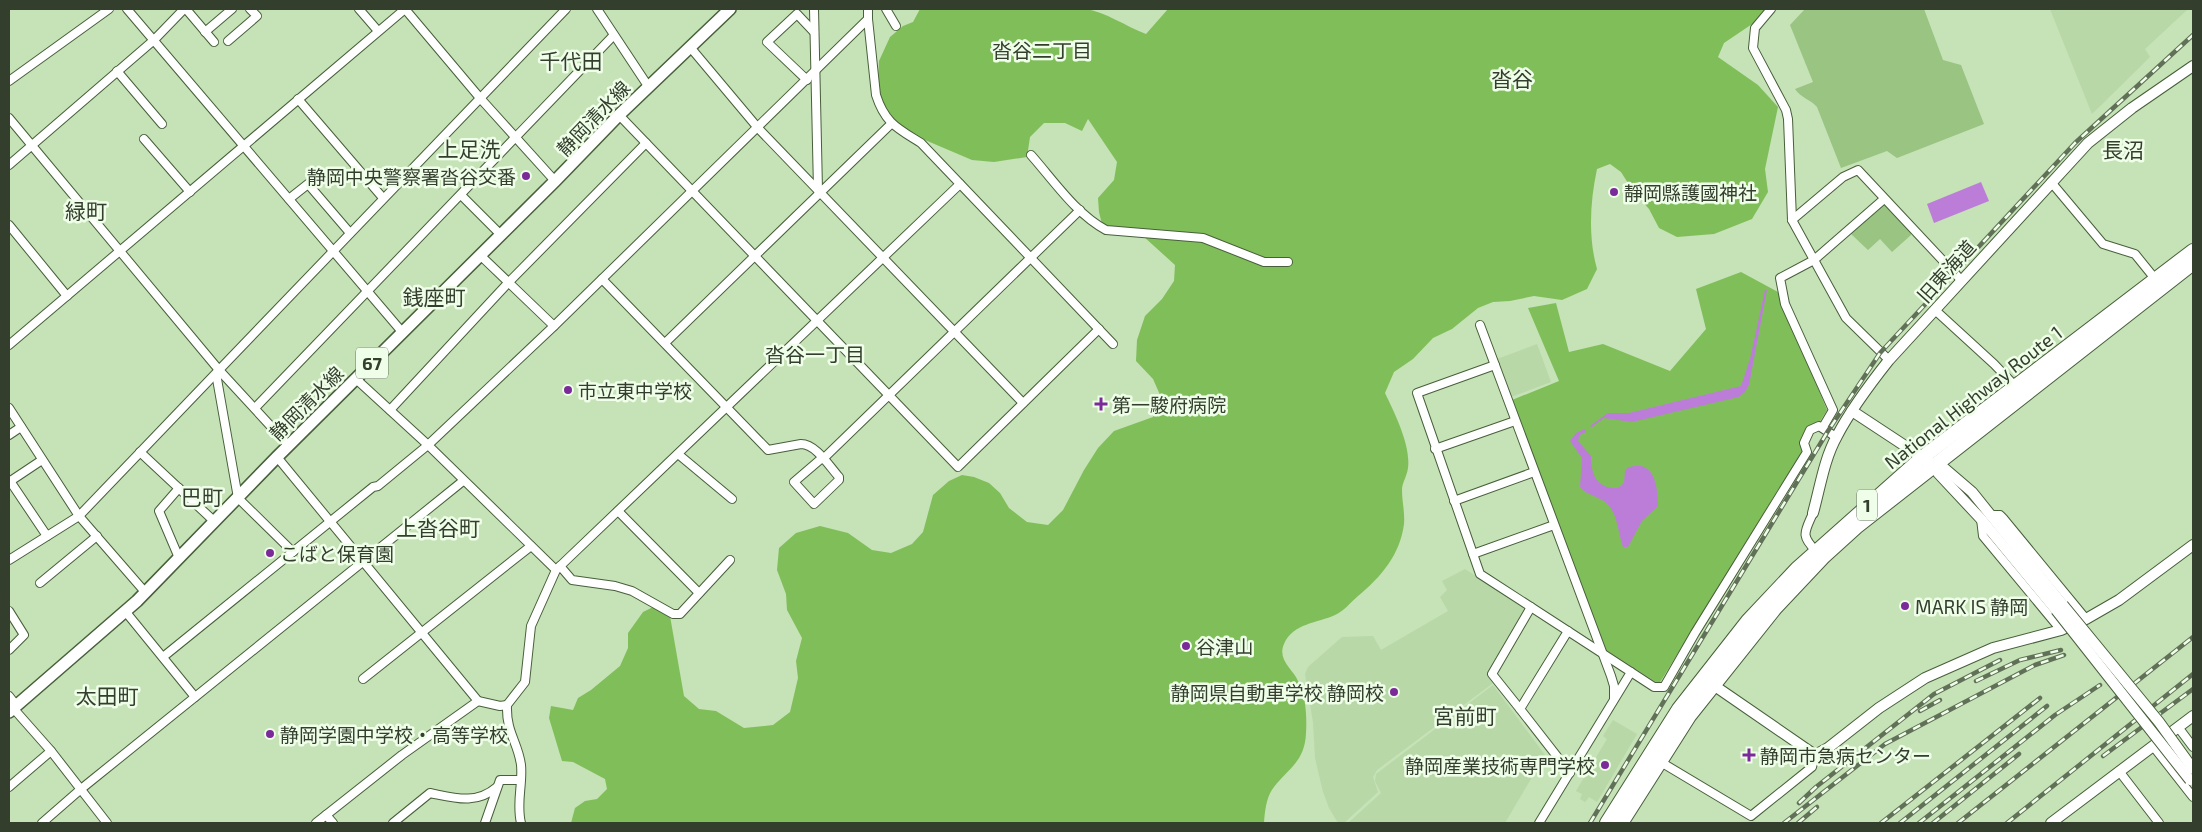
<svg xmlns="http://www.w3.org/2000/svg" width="2202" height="832" font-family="'Exo 2','Noto Sans JP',sans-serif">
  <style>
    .built { fill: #b8d8a8 }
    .green { fill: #99c481 }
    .forest { fill: #80be5a }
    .water { fill: #bc7dd9 }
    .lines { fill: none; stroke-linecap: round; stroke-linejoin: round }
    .street-casing { stroke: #475f3a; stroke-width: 10 }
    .secondary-casing { stroke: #475f3a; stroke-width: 12 }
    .primary-casing { stroke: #475f3a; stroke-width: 14 }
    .highway-casing { stroke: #475f3a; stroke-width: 16 }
    .street { stroke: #fff; stroke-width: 8 }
    .secondary { stroke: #fff; stroke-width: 10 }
    .primary { stroke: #fff; stroke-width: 11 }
    .highway { stroke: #fff; stroke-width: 14 }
    .rail-casing { stroke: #617158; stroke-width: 4.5 }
    .rail { stroke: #effee8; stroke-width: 2.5; stroke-dasharray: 8; stroke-linecap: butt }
    .secondary-bridge-casing { stroke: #475f3a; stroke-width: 12; stroke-linecap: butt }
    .secondary-bridge { stroke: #fff; stroke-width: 10 }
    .poi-dot { fill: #7b2a9a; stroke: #effee8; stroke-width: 2 }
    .labels { text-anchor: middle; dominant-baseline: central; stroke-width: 5; stroke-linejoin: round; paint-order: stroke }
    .shield { fill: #effee8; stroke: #6b7865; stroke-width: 1 }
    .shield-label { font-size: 18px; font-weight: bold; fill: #333e2d }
    .street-label { font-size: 19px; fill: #333e2d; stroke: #effee8 }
    .poi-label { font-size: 19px; fill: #333e2d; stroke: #effee8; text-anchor: start }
    .neighbourhood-label { font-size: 20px; fill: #333e2d; stroke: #effee8 }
    .quarter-label { font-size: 21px; fill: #333e2d; stroke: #effee8 }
  </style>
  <rect width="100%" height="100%" fill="#c6e2b7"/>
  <g class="built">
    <polygon points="2050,9 2188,9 2145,49 2150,57 2092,114"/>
    <polygon points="1537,344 1551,382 1511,397 1497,359"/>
    <polygon points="1465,569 1526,608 1489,672 1493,683 1377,770 1373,777 1378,792 1344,823 1338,823 1329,808 1323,792 1315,758 1313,722 1305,674 1308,667 1342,637 1373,636 1381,650 1448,611 1440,597 1447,590 1442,581"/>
    <polygon points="1493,685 1545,755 1505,823 1348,823 1381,793 1375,781 1376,774"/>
    <polygon points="1613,720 1637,734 1597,802 1589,797 1585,802 1580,799 1582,794 1576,791 1607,739 1603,736"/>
  </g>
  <g class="green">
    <path d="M 1805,9 L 1924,9 L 1943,60 L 1961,65 L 1984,124 L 1897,158 L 1887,151 L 1841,168 L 1817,107 C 1810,99 1801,98 1795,89 L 1813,82 L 1790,25 Z"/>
    <polygon points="1883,204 1886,205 1911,231 1911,235 1892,252 1880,239 1868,250 1850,233"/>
  </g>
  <g class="forest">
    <path d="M 920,9 L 1085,9 C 1106,12 1125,26 1146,34 L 1168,9 L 1770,9 L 1764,16 L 1724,43 L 1718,57 L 1758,85 L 1778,107 L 1765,169 L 1768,192 L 1752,219 L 1714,234 L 1677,237 L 1659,228 L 1649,209 L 1633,191 L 1621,172 L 1610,164 L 1597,169 C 1590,202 1588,237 1597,269 L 1587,289 L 1562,300 L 1534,296 L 1510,301 L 1493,302 L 1478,308 L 1452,329 L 1433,338 L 1413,359 L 1394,372 L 1385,393 C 1394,412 1411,445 1408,468 C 1407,476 1402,483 1402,490 C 1402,501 1405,513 1404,524 C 1400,555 1381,577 1358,596 C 1351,602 1343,612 1335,615 C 1318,623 1293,623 1284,644 C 1277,660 1293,669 1298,681 C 1306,696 1307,717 1306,733 C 1305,761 1289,768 1274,787 C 1266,797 1265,811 1264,823 L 571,823 L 575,808 L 585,801 L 597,799 L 607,789 L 605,779 L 573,762 L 562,761 L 549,718 L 551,706 L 573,710 L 578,698 L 591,690 L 620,666 L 628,648 L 628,633 L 643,612 L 655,606 L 670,616 L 684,696 L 699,709 L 716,711 L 744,728 L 773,725 L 790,712 L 798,678 L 796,661 L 802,638 L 787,610 L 786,594 L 777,570 L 779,548 L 796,533 L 820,526 L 848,533 L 872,550 L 891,553 L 912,544 L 923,532 L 933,495 L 949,481 L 962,475 L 974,477 L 989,483 L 1000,493 L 1009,508 L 1027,522 L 1048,525 L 1063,510 L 1084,470 L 1098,448 L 1114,431 L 1153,417 L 1161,397 L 1153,379 L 1136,361 L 1137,340 L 1145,316 L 1162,299 L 1174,281 L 1175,265 L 1143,236 L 1102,224 L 1099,212 L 1098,198 L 1114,180 L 1117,162 L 1088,119 L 1082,131 L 1065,123 L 1044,123 L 1030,137 L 1027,157 L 994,162 L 972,160 L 925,140 L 894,124 L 880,101 L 878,82 L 879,61 L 890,37 L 903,26 L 913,22 Z"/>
    <polygon points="1741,272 1778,292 1827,410 1659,684 1603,648 1512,400 1559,381 1528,308 1556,303 1569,352 1603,344 1670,371 1706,329 1696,289"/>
  </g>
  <g class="water">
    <polygon points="1981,182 1989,201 1934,223 1927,204"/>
    <polygon points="1765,290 1767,290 1749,385 1745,392 1739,397 1632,422 1604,418 1592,427 1590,426 1608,413 1629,413 1741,386 1750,359"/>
    <path d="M 1585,429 L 1586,432 L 1580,435 L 1578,441 L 1591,456 C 1591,475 1597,489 1618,488 L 1624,483 L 1625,471 L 1627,468 C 1655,457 1658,488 1658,506 L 1642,521 L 1628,547 L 1623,547 C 1617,530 1618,507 1600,499 C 1592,495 1585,493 1580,487 L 1582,458 L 1570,441 L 1576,433 Z"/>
  </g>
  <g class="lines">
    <defs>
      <g id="street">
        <polyline points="127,9 403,333"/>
        <polyline points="186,9 214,42"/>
        <polyline points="359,9 378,31"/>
        <polyline points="405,9 480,98 555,181"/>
        <polyline points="597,9 648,86"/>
        <polyline points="814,9 818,190"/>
        <polyline points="886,9 896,26"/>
        <polyline points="1771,9 1755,28 1753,48 1786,110 1788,119 1792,220 1846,318 1889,360"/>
        <path d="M 868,19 L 876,95 C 885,123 897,128 921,143 L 1113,344"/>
        <polyline points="205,32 232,9"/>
        <polyline points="228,41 257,16 250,9"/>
        <polyline points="690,47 758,128 1023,403"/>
        <polyline points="117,71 162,124"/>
        <polyline points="807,80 767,42 797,14 814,32"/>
        <polyline points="9,81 109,9"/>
        <polyline points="298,99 383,198"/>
        <polyline points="619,115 958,467 1099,329"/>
        <polyline points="9,118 219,370 289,446"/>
        <polyline points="144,139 190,192"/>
        <path d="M 1031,155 C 1054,181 1076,214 1106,230 L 1203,238 L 1264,262 L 1288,262"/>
        <polyline points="9,165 154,40 184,9"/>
        <polyline points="2051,182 2103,244 2135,254 2156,280"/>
        <polyline points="461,195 501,235"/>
        <polyline points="289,199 308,184 350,233"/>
        <polyline points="1792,220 1843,177 1858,170 1962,281"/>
        <polyline points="9,225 67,296"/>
        <polyline points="480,255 554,326"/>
        <path d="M 602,279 L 768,450 L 801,444 C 816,444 829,466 839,477 L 839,480 L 814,504 L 794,482 L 822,458"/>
        <polyline points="1935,310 1994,364 2016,387"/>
        <polyline points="1480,325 1611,676 1614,686 1614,698"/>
        <polyline points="665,343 891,124"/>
        <polyline points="9,345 405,9"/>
        <polyline points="1495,365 1417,393 1480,574 1631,672 1539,823"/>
        <polyline points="356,379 428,445 556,570"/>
        <polyline points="9,408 79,516 145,592"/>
        <polyline points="255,408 613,36"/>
        <polyline points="390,410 508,283 646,143"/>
        <polyline points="1823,427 1833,410 1785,304 1780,278 1814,260 1884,199"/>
        <polyline points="9,435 21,427"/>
        <polyline points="1435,449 1515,421"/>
        <polyline points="140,452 215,522"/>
        <polyline points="678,454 732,499"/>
        <polyline points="277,457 478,701 402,755 316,823"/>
        <polyline points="823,459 1080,210"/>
        <polyline points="10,481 47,536"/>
        <polyline points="9,482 42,460"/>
        <polyline points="1454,501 1534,472"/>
        <polyline points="618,511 699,593"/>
        <path d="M 1813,513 C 1805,532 1800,535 1816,551"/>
        <polyline points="1990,515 2000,515 2003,518 2086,619"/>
        <polyline points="1981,519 1983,536 2061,630"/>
        <polyline points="293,552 238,498 217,379 219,370 566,9"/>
        <polyline points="1473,554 1554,525"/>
        <polyline points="179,558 159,511 179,488"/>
        <polyline points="9,560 79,516 218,371"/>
        <polyline points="560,566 572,580 615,586 632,591 673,614 680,614 730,560"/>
        <polyline points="40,583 97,536"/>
        <polyline points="9,611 24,635 9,650"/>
        <polyline points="125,611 195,697"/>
        <polyline points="1568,631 1520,709 1570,773"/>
        <polyline points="163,657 373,487 378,486 428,445 554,326 868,19 868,9"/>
        <polyline points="1631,672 1654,687 1664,687 1695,633 1807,452 1804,443 1810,430 1819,426 1836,437"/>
        <polyline points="363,679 531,546"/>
        <polyline points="9,696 16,705"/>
        <polyline points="478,701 500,706 507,705"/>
        <polyline points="13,708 51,751 107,823"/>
        <polyline points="1520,709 1492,674 1531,607"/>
        <polyline points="2178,727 2193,747"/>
        <polyline points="2153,746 2193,797"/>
        <polyline points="1659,761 1751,816 1812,767 1815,755"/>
        <polyline points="2119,771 2159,823"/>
        <polyline points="9,787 51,751"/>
        <polyline points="326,815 333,823"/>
        <polyline points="42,823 81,789 463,481"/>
        <path d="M 393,823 L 430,793 C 455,798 476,805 497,787"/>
        <polyline points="485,823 500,780 519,780"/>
        <path d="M 521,823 C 516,803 523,784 521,765 C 518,742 506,733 507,705 L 525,682 L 531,626 L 556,570 L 960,184"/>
      </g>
      <g id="secondary">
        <polyline points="1852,411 1934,465 1944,468 1972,492 2063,605"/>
        <polyline points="1934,465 1938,473 1981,519 2056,610"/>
        <path d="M 1813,513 C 1820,488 1824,459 1837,436 C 1851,409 1870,384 1889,360 L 2088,143 L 2132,108 L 2193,66"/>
        <polyline points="1709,682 1815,755 1828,748 1879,708 1925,678 1993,648 2061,630 2086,619 2119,600 2193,545"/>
        <polyline points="2051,823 2193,716"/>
      </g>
      <polyline id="primary" points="9,712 137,601 277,457 555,181 619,115 730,9"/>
      <g id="highway">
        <polyline points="1607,823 1679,709 1748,621 1797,569 1923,457 2193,251"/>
        <polyline points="1621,823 1689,716 1775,608 1824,556 1856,527 2193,263"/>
      </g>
    </defs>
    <use href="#street" class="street-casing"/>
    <use href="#secondary" class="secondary-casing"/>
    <use href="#primary" class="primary-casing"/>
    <use href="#highway" class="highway-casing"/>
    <use href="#street" class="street"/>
    <use href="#secondary" class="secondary"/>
    <use href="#primary" class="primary"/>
    <use href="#highway" class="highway"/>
    <defs>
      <g id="rail">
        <polyline points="1976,681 2020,660 2061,650"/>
        <polyline points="1920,711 1940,700"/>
        <polyline points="2103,756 2193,689"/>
        <polyline points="1799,803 1816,787 1934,694 2000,660"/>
        <polyline points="1590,823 1828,431 1880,353 2075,143 2193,35"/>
        <polyline points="1784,823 1885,744 2035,665 2064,655"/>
        <polyline points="1798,823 1817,807"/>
        <polyline points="1881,823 2040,698"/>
        <polyline points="1900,823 2047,706"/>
        <polyline points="1919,823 2055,715 2100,685"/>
        <polyline points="1933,823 2019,754"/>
        <polyline points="1958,823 2193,637"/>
        <polyline points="2007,823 2193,674"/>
      </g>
    </defs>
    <use href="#rail" class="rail-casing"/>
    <use href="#rail" class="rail"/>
    <defs>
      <g id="secondary-bridge">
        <polyline points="2063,605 2159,722 2193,769"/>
        <polyline points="2056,610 2190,780"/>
      </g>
    </defs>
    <use href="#secondary-bridge" class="secondary-bridge-casing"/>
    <use href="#secondary-bridge" class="secondary-bridge"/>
  </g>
  <g class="poi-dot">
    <circle cx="526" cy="176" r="5"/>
    <circle cx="1614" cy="192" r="5"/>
    <circle cx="568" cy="390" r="5"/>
    <path d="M1098.5 396.5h5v5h5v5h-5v5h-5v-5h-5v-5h5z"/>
    <circle cx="270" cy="553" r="5"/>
    <circle cx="1905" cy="606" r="5"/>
    <circle cx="1186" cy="646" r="5"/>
    <circle cx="1394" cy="692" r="5"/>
    <circle cx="270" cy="734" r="5"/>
    <path d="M1746.5 747.5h5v5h5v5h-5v5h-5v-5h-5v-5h5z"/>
    <circle cx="1605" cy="765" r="5"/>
  </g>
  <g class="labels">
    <g class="shield">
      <rect x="356" y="347.5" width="32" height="31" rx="4"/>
      <rect x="1857" y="489.5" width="20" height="31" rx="4"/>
    </g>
    <g class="shield-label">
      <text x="372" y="363">67</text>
      <text x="1867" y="505">1</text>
    </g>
    <g class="street-label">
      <text transform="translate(593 118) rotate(-46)">静岡清水線</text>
      <text transform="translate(1946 271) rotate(-48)">旧東海道</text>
      <text transform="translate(1973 397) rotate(-38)">National Highway Route 1</text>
      <text transform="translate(306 403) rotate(-45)">静岡清水線</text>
    </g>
    <g class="poi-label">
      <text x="516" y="176" text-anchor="end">静岡中央警察署沓谷交番</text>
      <text x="1624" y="192">靜岡縣護國神社</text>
      <text x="578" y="390">市立東中学校</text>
      <text x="1112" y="404">第一駿府病院</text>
      <text x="280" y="553">こばと保育園</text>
      <text x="1915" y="606">MARK IS 静岡</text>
      <text x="1196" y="646">谷津山</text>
      <text x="1384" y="692" text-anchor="end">静岡県自動車学校 静岡校</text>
      <text x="280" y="734">静岡学園中学校・高等学校</text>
      <text x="1760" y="755">静岡市急病センター</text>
      <text x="1595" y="765" text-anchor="end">静岡産業技術専門学校</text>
    </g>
    <g class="neighbourhood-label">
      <text x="1042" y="50">沓谷二丁目</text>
      <text x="815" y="354">沓谷一丁目</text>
    </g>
    <g class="quarter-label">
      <text x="571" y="60">千代田</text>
      <text x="1512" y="78">沓谷</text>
      <text x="469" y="148">上足洗</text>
      <text x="2123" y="149">長沼</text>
      <text x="86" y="210">緑町</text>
      <text x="434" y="296">銭座町</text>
      <text x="202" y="496">巴町</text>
      <text x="438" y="527">上沓谷町</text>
      <text x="107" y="695">太田町</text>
      <text x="1465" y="715">宮前町</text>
    </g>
  </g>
  <rect width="2202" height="832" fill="none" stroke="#333e2d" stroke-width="20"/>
</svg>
